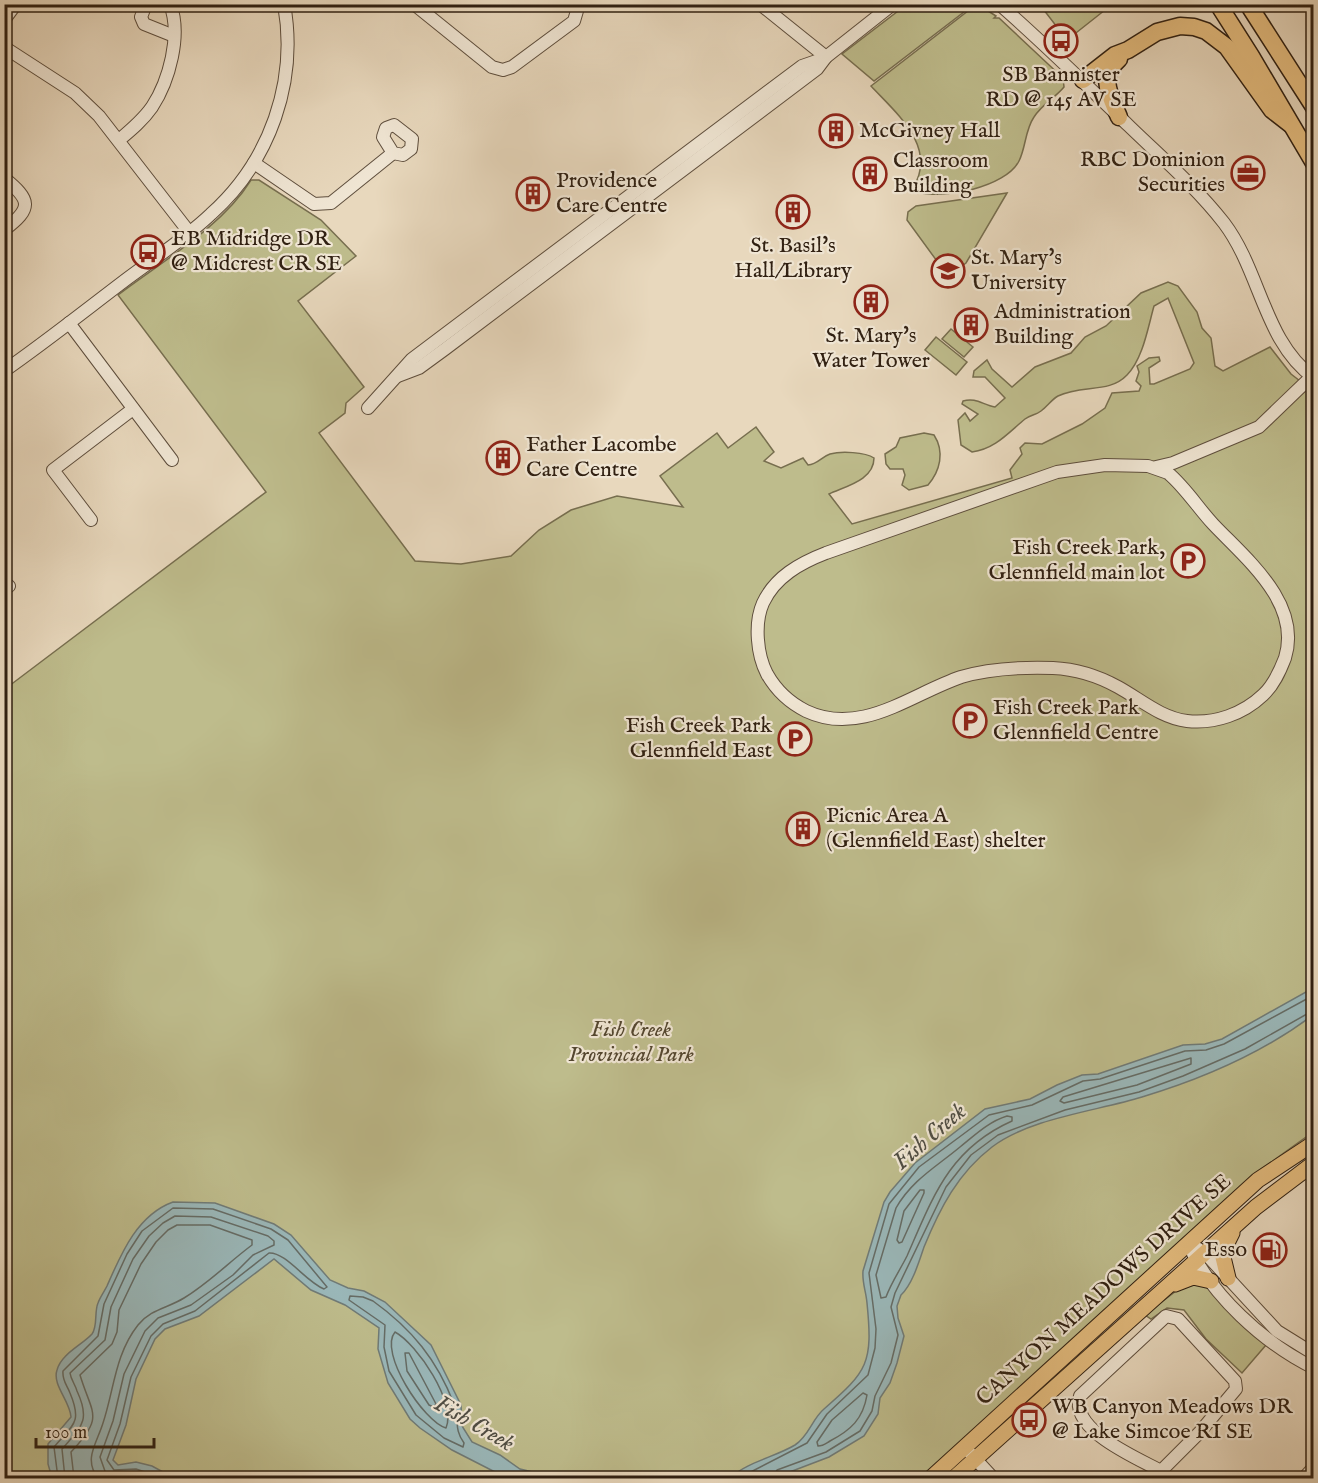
<svg xmlns="http://www.w3.org/2000/svg" width="1318" height="1483" font-family="'IM FELL English',serif">
  <style>
    .green { fill: #bebc8c; stroke: #776e4f; stroke-width: 1.5 }
    .water { fill: #9ab8ba; stroke: #707b77; stroke-width: 1.5 }
    .lines { fill: none; stroke-linecap: round; stroke-linejoin: round }
    .shore { stroke: #656c66; stroke-width: 1.5 }
    .minor-casing { stroke: #5e4e3d; stroke-width: 14 }
    .major-casing { stroke: #302012; stroke-width: 17 }
    .highway-casing { stroke: #302012; stroke-width: 19 }
    .minor { stroke: #f0e6d4; stroke-width: 12 }
    .major { stroke: #e4bc7e; stroke-width: 15 }
    .highway { stroke: #e4bc7e; stroke-width: 16 }
    .labels { text-anchor: middle; dominant-baseline: central; stroke-width: 4.5; stroke-linejoin: round; paint-order: stroke }
    .poi-label { font-size: 22px; fill: #302012; stroke: #f0e6d4; text-anchor: start }
    .park-label { font-size: 22px; font-style: italic; fill: #544730; stroke: #f0e6d4 }
    .street-label { font-size: 22px; fill: #302012; stroke: #f0e6d4 }
    .water-label { font-size: 24px; font-style: italic; fill: #504e44; stroke: #f0e6d4 }
  </style>
  <rect width="100%" height="100%" fill="#e8d8bd"/>
  <filter id="stains"><feTurbulence type="fractalNoise" baseFrequency=".00333" numOctaves="4"/><feColorMatrix values="0 0 0 0 .2 0 0 0 0 .09 0 0 0 0 .02 0 0 0 .5 -.17"/></filter>
  <radialGradient id="worn" r=".72"><stop offset=".6" stop-color="#630" stop-opacity="0"/><stop offset="1" stop-color="#630" stop-opacity=".3"/></radialGradient>
  <g class="green">
    <path d="M 977,4 L 996,16 L 994,18 L 999,18 L 1063,78 L 1064,87 C 1055,98 1042,104 1034,117 C 1025,130 1026,147 1019,161 C 1006,187 943,200 917,192 L 913,188 C 938,147 897,114 871,86 Z"/>
    <polygon points="906,5 973,5 874,81 842,54"/>
    <polygon points="1040,5 1101,5 1105,10 1067,40"/>
    <path d="M 251,180 L 259,180 L 321,220 L 356,256 L 298,301 L 364,387 L 346,403 L 345,413 L 319,433 L 415,561 L 461,564 L 511,556 L 539,530 L 571,510 L 617,496 L 683,507 L 660,476 L 717,433 L 728,448 L 756,427 L 774,452 L 764,461 L 781,468 L 803,458 L 808,465 C 818,464 821,457 830,454 C 841,451 865,452 874,458 C 874,480 846,486 829,494 L 852,524 L 1012,478 L 1010,470 L 1022,454 L 1020,448 L 1025,443 L 1042,444 L 1082,424 L 1105,408 L 1112,393 L 1139,391 L 1141,386 L 1136,381 L 1139,372 L 1137,366 L 1149,358 L 1159,357 L 1160,361 L 1149,368 L 1150,384 L 1154,384 L 1190,369 L 1194,363 L 1168,298 L 1154,306 C 1148,327 1143,359 1127,375 C 1109,394 1082,384 1058,396 C 1051,400 1048,406 1041,411 C 1036,415 1030,415 1025,419 C 1008,433 995,449 972,452 L 961,445 L 958,420 L 965,413 L 970,421 L 978,414 L 962,404 L 963,401 C 976,397 983,405 995,407 L 1005,398 L 985,377 L 973,377 L 974,371 L 987,360 L 992,369 L 1012,387 L 1035,367 L 1071,353 L 1085,337 L 1106,326 L 1141,293 L 1168,282 L 1178,286 L 1197,312 L 1202,328 L 1211,338 L 1215,366 L 1223,371 L 1270,347 L 1291,374 L 1313,391 L 1313,1132 L 1274,1160 L 1229,1198 L 922,1478 L 5,1478 L 5,689 L 266,492 L 118,295 C 161,262 222,227 251,180 Z"/>
    <polygon points="1007,193 966,263 952,273 942,268 907,220 908,212 916,206"/>
    <polygon points="951,329 973,347 964,357 942,339"/>
    <polygon points="936,337 967,362 956,375 925,350"/>
    <path d="M 924,433 L 934,435 C 945,452 940,471 928,485 L 909,490 L 902,485 L 905,475 L 903,469 L 890,469 L 886,464 L 885,454 L 896,447 L 900,438 Z"/>
    <polygon points="1198,1283 1207,1286 1266,1345 1242,1373 1206,1339 1184,1310 1167,1308 1151,1319 1145,1315 1176,1291"/>
  </g>
  <g class="water">
    <path d="M 1313,988 L 1313,1015 C 1264,1052 1202,1079 1142,1097 C 1097,1111 1030,1118 992,1147 C 958,1173 940,1208 924,1247 C 919,1262 912,1285 901,1295 L 897,1306 L 898,1318 L 904,1336 L 897,1363 L 890,1383 L 880,1398 L 878,1414 L 864,1436 L 829,1457 L 774,1478 L 730,1478 C 747,1462 775,1457 795,1445 C 809,1436 812,1419 824,1409 C 868,1371 873,1363 867,1303 C 866,1291 862,1283 863,1271 L 884,1202 L 890,1192 L 915,1163 L 985,1109 L 1030,1099 L 1057,1085 L 1082,1075 L 1098,1074 L 1183,1045 L 1205,1044 L 1222,1039 Z"/>
    <path d="M 173,1202 L 215,1203 L 274,1224 L 291,1235 L 330,1280 L 348,1288 L 364,1291 L 385,1302 L 431,1345 L 461,1405 L 462,1426 L 472,1442 L 500,1455 L 520,1469 L 558,1478 L 514,1478 L 495,1472 L 452,1450 L 420,1428 L 410,1419 L 388,1383 L 378,1349 L 379,1328 L 345,1305 L 311,1290 L 274,1259 L 199,1316 L 165,1329 L 155,1339 L 136,1379 L 126,1425 L 113,1460 L 118,1465 L 136,1462 L 152,1466 L 174,1478 L 52,1478 L 48,1464 L 48,1444 L 71,1417 C 70,1401 52,1385 57,1370 C 61,1354 82,1345 92,1334 C 98,1326 94,1312 98,1303 C 100,1297 104,1292 107,1286 C 121,1254 137,1215 173,1202 Z"/>
  </g>
  <g class="lines">
    <g class="shore">
      <polygon points="1191,1058 1191,1064 1137,1085 1064,1103 1060,1101 1063,1097"/>
      <path d="M 1007,1116 L 1012,1117 L 1012,1121 C 949,1149 933,1197 907,1256 C 900,1270 891,1283 886,1297 L 881,1298 L 876,1275 L 896,1208 C 912,1180 936,1167 960,1147 C 975,1135 988,1122 1007,1116 Z"/>
      <polygon points="920,1190 924,1190 924,1193 902,1242 899,1243 897,1240 904,1211"/>
      <path d="M 350,1296 L 363,1297 L 373,1301 C 412,1329 437,1360 454,1404 C 460,1419 453,1428 464,1443 L 463,1447 L 444,1438 L 416,1415 L 389,1371 L 384,1347 L 385,1325 L 349,1300 Z"/>
      <path d="M 395,1332 C 417,1344 457,1403 446,1428 C 424,1422 378,1352 395,1332 Z"/>
      <polygon points="405,1353 409,1353 436,1404 434,1407 429,1405 407,1371"/>
      <path d="M 863,1393 L 867,1395 C 863,1419 851,1430 830,1441 C 825,1444 823,1446 818,1446 L 817,1442 L 832,1420 Z"/>
      <path d="M 58,1478 L 54,1447 C 72,1425 83,1424 70,1393 C 67,1385 62,1381 63,1371 L 98,1336 L 104,1304 L 127,1254 L 142,1231 L 173,1208 L 213,1209 L 271,1229 L 288,1240 L 327,1287 L 324,1289 C 306,1282 286,1252 269,1253 L 195,1311 L 163,1324 L 151,1336 L 131,1377 L 120,1424 L 107,1460 L 114,1470 L 136,1469 L 163,1478"/>
      <path d="M 65,1478 L 62,1449 C 81,1427 91,1421 77,1391 C 75,1384 71,1380 70,1373 L 105,1340 L 111,1307 L 133,1259 L 149,1236 L 163,1223 L 175,1216 L 211,1217 L 268,1236 L 274,1241 L 274,1245 L 253,1255 L 233,1275 L 191,1305 L 158,1318 L 145,1331 L 124,1374 L 113,1421 L 100,1457 L 106,1474 L 123,1478"/>
      <path d="M 74,1478 L 71,1452 C 105,1416 92,1415 80,1375 L 112,1344 L 117,1332 L 119,1310 L 141,1264 L 156,1242 L 168,1230 L 177,1225 L 210,1225 L 252,1240 L 252,1245 C 229,1262 209,1283 184,1298 C 168,1308 151,1309 138,1325 C 115,1354 114,1390 103,1423 C 97,1443 83,1459 98,1478"/>
      <polyline points="739,1478 807,1443 827,1414 868,1375 875,1348 876,1329 869,1273 889,1204 919,1167 989,1115 1032,1105 1083,1081 1100,1079 1185,1051 1206,1050 1224,1044 1314,995"/>
      <polyline points="773,1478 777,1470 826,1452 860,1431 872,1411 875,1396 891,1363 898,1335 891,1307 895,1293 946,1187 971,1155 998,1135 1065,1110 1139,1092 1183,1076 1245,1049 1314,1010"/>
    </g>
    <defs>
      <g id="minor">
        <polyline points="146,4 141,17 144,24 174,36"/>
        <polyline points="414,4 492,67 503,70 512,67 574,21 579,4"/>
        <polyline points="760,4 826,57"/>
        <path d="M 999,4 C 1044,43 1086,85 1129,126 C 1161,157 1196,187 1224,223 C 1261,272 1264,342 1314,378"/>
        <polyline points="4,20 16,4"/>
        <polyline points="4,47 75,93 99,116 189,232"/>
        <polygon points="394,125 412,139 411,149 403,155 393,153 383,137 386,128"/>
        <path d="M 119,140 C 131,130 143,120 152,107 C 169,81 182,35 170,4"/>
        <polyline points="254,163 314,204 331,203 393,153"/>
        <path d="M 4,178 C 31,200 33,208 4,230"/>
        <polyline points="69,323 172,460"/>
        <path d="M 4,371 C 47,341 87,309 128,278 C 156,257 186,238 211,214 C 270,161 298,82 284,4"/>
        <polyline points="398,376 419,368 445,349 817,69 826,57 893,4"/>
        <polyline points="368,408 412,359 802,66 825,58"/>
        <path d="M 1105,465 L 1148,466 L 1168,473 C 1185,487 1198,508 1213,524 C 1246,559 1302,603 1285,658 C 1280,671 1274,685 1263,695 C 1243,714 1215,724 1187,721 C 1161,718 1140,699 1118,687 C 1098,676 1076,669 1053,668 C 1022,667 991,668 961,677 C 911,694 861,737 806,711 C 790,703 776,690 767,674 C 757,655 754,623 763,603 C 775,577 800,563 826,553 L 1057,472 Z"/>
        <polyline points="1156,467 1173,463 1259,427 1311,377"/>
        <polyline points="91,520 53,470 133,409"/>
        <polyline points="4,589 9,586"/>
        <path d="M 1188,1243 C 1209,1294 1265,1344 1314,1368"/>
        <polyline points="1197,1248 1205,1253 1277,1331 1314,1354"/>
        <path d="M 1166,1316 L 1178,1319 L 1235,1381 L 1236,1389 L 1199,1433 L 1161,1471 C 1137,1458 1069,1430 1080,1396 Z"/>
        <polyline points="970,1453 993,1478"/>
        <polyline points="1304,1478 1314,1467"/>
      </g>
      <g id="major">
        <polyline points="1228,1278 1222,1253 1232,1233"/>
        <polyline points="1175,1284 1193,1277 1211,1281"/>
        <polyline points="931,1478 1258,1180 1314,1143"/>
        <polyline points="954,1478 1256,1207 1314,1163"/>
      </g>
      <g id="highway">
        <polyline points="1218,4 1251,56 1314,163"/>
        <polyline points="1248,4 1314,107"/>
        <path d="M 1119,59 C 1098,77 1110,95 1119,117"/>
        <polyline points="1083,80 1115,55 1128,50 1157,32 1180,26 1194,27 1206,31 1227,47 1272,110 1290,124"/>
      </g>
    </defs>
    <use href="#minor" class="minor-casing"/>
    <use href="#major" class="major-casing"/>
    <use href="#highway" class="highway-casing"/>
    <use href="#minor" class="minor"/>
    <use href="#major" class="major"/>
    <use href="#highway" class="highway"/>
  </g>
  <defs>
    <symbol id="bus-ring" viewBox="-11 -11 22 22"><circle r="9.5" fill="#f0e6d4" stroke="#8f2418" stroke-width="1.5"/><path d="M-5-6H5V4H4V6H2V4H-2V6H-4V4H-5ZM-3.5-4V0h7V-4ZM-3.5 1.2v1.5H-2V1.2ZM2 1.2v1.5H3.5V1.2Z" fill="#8f2418"/></symbol>
    <symbol id="building-ring" viewBox="-11 -11 22 22"><circle r="9.5" fill="#f0e6d4" stroke="#8f2418" stroke-width="1.5"/><path d="M-4-6H4V6H1V3H-1V6H-4ZM-2.5-4.3h1.7v1.8h-1.7ZM.8-4.3h1.7v1.8H.8ZM-2.5-1h1.7V.8h-1.7ZM.8-1h1.7V.8H.8Z" fill="#8f2418"/></symbol>
    <symbol id="office-ring" viewBox="-11 -11 22 22"><circle r="9.5" fill="#f0e6d4" stroke="#8f2418" stroke-width="1.5"/><path d="M-6-3h4V-5.5h4V-3h4V5H-6ZM-1-4.5V-3h2v-1.5ZM-6 0V1H6V0Z" fill="#8f2418"/></symbol>
    <symbol id="university-ring" viewBox="-11 -11 22 22"><circle r="9.5" fill="#f0e6d4" stroke="#8f2418" stroke-width="1.5"/><path d="M0-5L7-2L0 1L-7-2ZM-4 1L0 2.5L4 1V4Q0 6-4 4Z" fill="#8f2418"/></symbol>
    <symbol id="parking-ring" viewBox="-11 -11 22 22"><circle r="9.5" fill="#f0e6d4" stroke="#8f2418" stroke-width="1.5"/><path d="M-3.5-5.5H1a3.5 3.5 0 0 1 0 7H-1V5.5H-3.5ZM-1-3.4V-.6H.8a1.4 1.4 0 0 0 0-2.8Z" fill="#8f2418"/></symbol>
    <symbol id="fuel-ring" viewBox="-11 -11 22 22"><circle r="9.5" fill="#f0e6d4" stroke="#8f2418" stroke-width="1.5"/><path d="M-5.5-6h7V0h2V4h1.3V-2.5L3-4.5l.8-.8L6-3V5H2.5V1h-1V6h-7ZM-4.2-4.7v3.2H.2V-4.7Z" fill="#8f2418"/></symbol>
  </defs>
  <g fill-rule="evenodd">
    <use href="#bus-ring" x="1042" y="22" width="38" height="38"/>
    <use href="#building-ring" x="817" y="112" width="38" height="38"/>
    <use href="#office-ring" x="1229" y="154" width="38" height="38"/>
    <use href="#building-ring" x="851" y="155" width="38" height="38"/>
    <use href="#building-ring" x="514" y="175" width="38" height="38"/>
    <use href="#building-ring" x="774" y="193" width="38" height="38"/>
    <use href="#bus-ring" x="129" y="233" width="38" height="38"/>
    <use href="#university-ring" x="929" y="252" width="38" height="38"/>
    <use href="#building-ring" x="852" y="283" width="38" height="38"/>
    <use href="#building-ring" x="952" y="306" width="38" height="38"/>
    <use href="#building-ring" x="484" y="439" width="38" height="38"/>
    <use href="#parking-ring" x="1169" y="542" width="38" height="38"/>
    <use href="#parking-ring" x="951" y="702" width="38" height="38"/>
    <use href="#parking-ring" x="776" y="720" width="38" height="38"/>
    <use href="#building-ring" x="784" y="810" width="38" height="38"/>
    <use href="#fuel-ring" x="1251" y="1231" width="38" height="38"/>
    <use href="#bus-ring" x="1010" y="1401" width="38" height="38"/>
  </g>
  <g class="labels">
    <g class="poi-label">
      <text x="1061" y="75" text-anchor="middle">SB Bannister<tspan x="1061" dy="25">RD @ 145 AV SE</tspan></text>
      <text x="859" y="131">McGivney Hall</text>
      <text x="1225" y="160" text-anchor="end">RBC Dominion<tspan x="1225" dy="25">Securities</tspan></text>
      <text x="893" y="161">Classroom<tspan x="893" dy="25">Building</tspan></text>
      <text x="556" y="181">Providence<tspan x="556" dy="25">Care Centre</tspan></text>
      <text x="171" y="239">EB Midridge DR<tspan x="171" dy="25">@ Midcrest CR SE</tspan></text>
      <text x="793" y="246" text-anchor="middle">St. Basil's<tspan x="793" dy="25">Hall/Library</tspan></text>
      <text x="971" y="258">St. Mary's<tspan x="971" dy="25">University</tspan></text>
      <text x="994" y="312">Administration<tspan x="994" dy="25">Building</tspan></text>
      <text x="871" y="336" text-anchor="middle">St. Mary's<tspan x="871" dy="25">Water Tower</tspan></text>
      <text x="526" y="445">Father Lacombe<tspan x="526" dy="25">Care Centre</tspan></text>
      <text x="1165" y="548" text-anchor="end">Fish Creek Park,<tspan x="1165" dy="25">Glennfield main lot</tspan></text>
      <text x="993" y="708">Fish Creek Park<tspan x="993" dy="25">Glennfield Centre</tspan></text>
      <text x="772" y="726" text-anchor="end">Fish Creek Park<tspan x="772" dy="25">Glennfield East</tspan></text>
      <text x="826" y="816">Picnic Area A<tspan x="826" dy="25">(Glennfield East) shelter</tspan></text>
      <text x="1247" y="1250" text-anchor="end">Esso</text>
      <text x="1052" y="1407">WB Canyon Meadows DR<tspan x="1052" dy="25">@ Lake Simcoe RI SE</tspan></text>
    </g>
    <g class="park-label">
      <text x="631" y="1030">Fish Creek<tspan x="631" dy="25">Provincial Park</tspan></text>
    </g>
    <g class="street-label">
      <text transform="translate(1104 1290) rotate(-42)">CANYON MEADOWS DRIVE SE</text>
    </g>
    <g class="water-label">
      <text transform="translate(930 1137) rotate(-41)">Fish Creek</text>
      <text transform="translate(474 1424) rotate(30)">Fish Creek</text>
    </g>
  </g>
  <rect width="1318" height="1483" fill="none" stroke="#e8d8bd" stroke-width="24"/>
  <rect x="6" y="6" width="1306" height="1471" fill="none" stroke="#302012" stroke-width="3"/>
  <rect x="12" y="12" width="1294" height="1459" fill="none" stroke="#302012" stroke-width="1.5"/>
  <path d="M36 1438v9h118v-9" fill="none" stroke="#302012" stroke-width="3"/>
  <text x="45" y="1438" font-size="18" fill="#302012" stroke="#f0e6d4" stroke-width="4.5" paint-order="stroke">100 m</text>
  <rect width="100%" height="100%" filter="url(#stains)"/>
  <rect width="100%" height="100%" fill="url(#worn)"/>
</svg>
